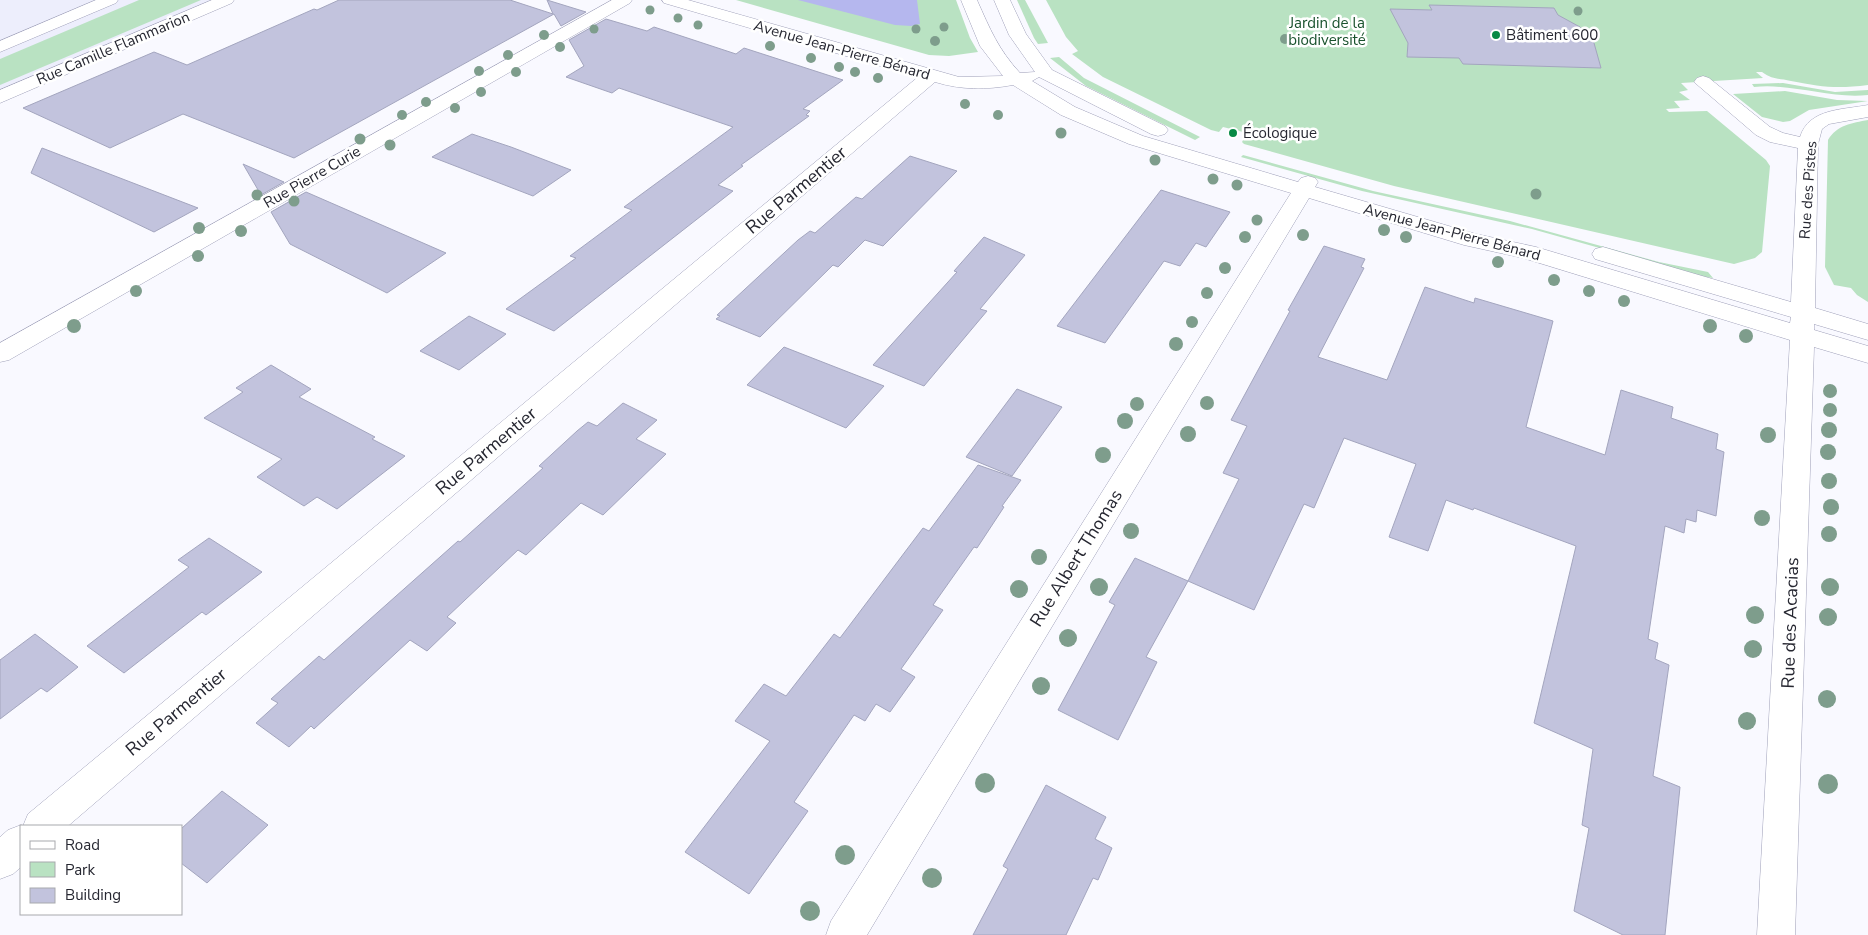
<svg xmlns="http://www.w3.org/2000/svg" width="1868" height="935" font-family="'Nunito Sans',sans-serif">
  <style>
    .built { fill: #edeefc }
    .green { fill: #b9e2c2 }
    .water { fill: #b5b7ee }
    .building { fill: #c2c3dd; stroke: #a3a5be }
    .lines { fill: none; stroke-linecap: round; stroke-linejoin: round }
    .minor-casing { stroke: #9fa0b9; stroke-width: 1 }
    .minor { fill: #fff; fill-rule: evenodd }
    .tree { fill: #7e9d8c }
    .poi-dot { fill: #078945; stroke: #fff; stroke-width: 2 }
    .labels { text-anchor: middle; dominant-baseline: central; stroke-width: 5; stroke-linejoin: round; paint-order: stroke }
    .far-park-label { font-size: 15px; fill: #19522d; stroke: #fff }
    .far-poi-label { font-size: 15px; fill: #262731; stroke: #fff; text-anchor: start }
    .far-street-label { font-size: 15px; fill: #262731; stroke: #fff }
    .street-label { font-size: 18px; fill: #262731; stroke: #fff }
  </style>
  <rect width="100%" height="100%" fill="#f9f9ff"/>
  <polygon class="built" points="0,0 211,0 0,89"/>
  <g class="green">
    <polygon points="139,0 201,0 0,85 0,59"/>
    <polygon points="736,0 956,0 970,38 978,52 949,56 929,55"/>
    <polygon points="1017,0 1025,0 1048,43 1038,44 1034,38"/>
    <path d="M 1046,0 L 1868,0 L 1868,85 C 1837,89 1821,87 1791,81 C 1778,78 1773,80 1762,72 L 1756,72 L 1763,78 L 1681,83 L 1688,90 L 1679,92 L 1690,100 L 1674,101 L 1680,108 L 1666,109 L 1669,112 L 1707,111 L 1766,160 L 1770,166 L 1762,252 L 1755,258 L 1734,264 L 1394,186 L 1244,144 L 1242,142 L 1247,133 L 1223,127 L 1219,132 L 1211,130 L 1103,77 L 1072,54 L 1078,51 L 1066,37 Z"/>
    <polygon points="1059,57 1084,78 1200,137 1195,140 1086,86 1050,58"/>
    <path d="M 1783,83 L 1835,92 L 1868,90 L 1868,95 C 1829,99 1793,83 1754,87 L 1752,84 Z"/>
    <polygon points="1785,91 1837,100 1868,101 1809,110 1790,121 1783,122 1762,117 1733,94"/>
    <path d="M 1868,120 L 1868,302 L 1857,295 L 1851,288 L 1834,285 L 1825,267 L 1828,140 C 1837,125 1852,123 1868,120 Z"/>
    <polygon points="1243,155 1373,191 1510,221 1659,262 1708,272 1713,278 1699,276 1532,229 1362,191 1241,157"/>
  </g>
  <polygon class="water" points="798,0 917,0 920,24 911,26 895,25"/>
  <g class="building">
    <polygon points="339,0 510,0 553,14 547,0 586,12 561,26 554,14 294,158 183,114 110,148 23,108 154,52 187,65 314,9 317,10"/>
    <polygon points="1429,5 1554,8 1558,15 1580,27 1591,38 1594,43 1601,68 1463,64 1459,58 1407,57 1408,43 1390,9 1432,10"/>
    <polygon points="606,19 647,31 654,27 736,54 744,48 843,80 803,109 810,111 806,115 809,116 741,165 743,166 718,185 733,191 554,331 506,309 576,258 570,256 632,210 624,207 733,127 619,88 612,93 566,77 584,66 569,40"/>
    <polygon points="472,134 511,147 571,170 533,196 432,157"/>
    <polygon points="42,148 198,208 154,232 31,173"/>
    <polygon points="910,156 957,171 883,246 865,240 838,267 833,265 760,337 716,319 720,316 717,315 798,240 810,231 815,233 856,197 862,199"/>
    <polygon points="243,164 284,182 261,195"/>
    <polygon points="1161,190 1230,212 1206,247 1196,243 1180,266 1164,261 1105,343 1057,326"/>
    <polygon points="306,192 446,253 387,293 290,244 271,212"/>
    <polygon points="984,237 1025,255 980,309 987,311 924,386 873,365 957,272 954,271"/>
    <polygon points="1324,246 1365,259 1361,267 1364,268 1318,357 1387,380 1425,287 1474,303 1475,298 1553,321 1526,427 1605,455 1621,390 1673,407 1671,418 1718,434 1716,449 1724,452 1716,516 1697,510 1696,522 1686,519 1684,533 1665,526 1648,639 1658,643 1655,659 1669,665 1653,776 1680,787 1665,935 1623,935 1574,911 1589,828 1582,825 1593,749 1534,723 1576,546 1474,508 1473,510 1446,500 1428,551 1389,537 1416,464 1344,438 1314,508 1304,504 1254,610 1188,581 1146,657 1157,662 1118,740 1058,710 1115,605 1109,602 1135,558 1188,581 1239,479 1223,473 1247,426 1231,420 1290,311 1288,310"/>
    <polygon points="469,316 506,334 459,370 420,351"/>
    <polygon points="784,347 884,386 846,428 747,385"/>
    <polygon points="271,365 311,389 299,397 375,437 372,439 405,456 337,509 317,497 304,506 257,477 282,459 204,418 243,392 236,388"/>
    <polygon points="1017,389 1062,407 1012,476 966,457"/>
    <polygon points="623,403 657,420 636,439 666,454 603,515 581,503 526,555 518,550 447,617 456,623 427,651 410,640 314,729 311,726 289,747 256,723 278,703 271,699 319,656 324,660 458,541 460,542 543,468 539,466 577,431 588,422 597,426"/>
    <polygon points="978,465 1021,480 1002,506 1004,507 977,548 974,547 933,605 943,610 901,669 915,677 890,712 876,704 865,721 854,715 794,802 808,811 749,894 685,852 770,741 735,721 764,684 786,696 834,634 840,638 923,528 929,531"/>
    <polygon points="209,538 262,572 206,615 202,612 124,673 87,646 189,567 178,560"/>
    <polygon points="35,634 78,667 47,692 41,688 0,719 0,660"/>
    <polygon points="1046,785 1106,817 1095,839 1112,848 1098,880 1093,878 1066,935 973,935 1008,869 1003,866"/>
    <polygon points="222,791 268,825 207,883 181,863 181,829"/>
  </g>
  <g class="lines">
    <defs>
      <g id="minor">
        <polygon points="96,0 118,0 116,3 0,52 0,41"/>
        <polygon points="212,0 234,0 232,3 0,103 0,90"/>
        <polygon points="612,0 632,0 630,3 9,360 0,362 0,343"/>
        <path d="M 662,0 L 688,0 L 959,77 L 1003,76 L 980,46 L 961,0 L 977,0 C 990,29 998,49 1020,73 L 1035,72 L 1009,35 L 994,0 L 1010,0 L 1026,34 L 1052,70 L 1165,126 L 1168,130 L 1165,134 L 1158,136 L 1151,134 L 1039,77 L 1032,81 L 1075,107 L 1143,136 L 1298,182 L 1301,178 L 1308,176 L 1315,178 L 1318,182 L 1315,187 L 1476,234 L 1536,247 L 1790,323 L 1791,317 L 1595,259 L 1592,254 L 1595,249 L 1603,247 L 1791,302 L 1798,148 L 1770,142 L 1756,135 L 1694,82 L 1697,78 L 1703,76 L 1709,78 L 1770,127 L 1783,133 L 1800,137 C 1809,108 1843,110 1868,105 L 1868,117 L 1829,124 L 1822,129 L 1818,144 L 1815,308 L 1868,324 L 1868,340 L 1814,324 L 1814,330 L 1868,346 L 1868,363 L 1814,347 L 1795,935 L 1757,935 L 1790,340 L 1523,258 L 1464,245 L 1309,198 L 867,935 L 826,935 L 831,921 L 1291,193 L 1129,144 L 1061,115 L 1013,85 C 986,90 961,90 935,82 L 68,826 L 21,826 L 21,867 L 13,874 L 0,879 L 0,837 L 8,830 L 21,825 L 23,826 L 28,814 L 918,77 L 664,3 Z"/>
      </g>
    </defs>
    <use href="#minor" class="minor-casing"/>
    <use href="#minor" class="minor"/>
  </g>
  <g class="tree">
    <circle cx="650" cy="10" r="4.5"/>
    <circle cx="1578" cy="11" r="4.5"/>
    <circle cx="678" cy="18" r="4.5"/>
    <circle cx="698" cy="25" r="4.5"/>
    <circle cx="944" cy="27" r="4.5"/>
    <circle cx="594" cy="29" r="4.5"/>
    <circle cx="916" cy="29" r="4.5"/>
    <circle cx="544" cy="35" r="5"/>
    <circle cx="1285" cy="39" r="5"/>
    <circle cx="935" cy="41" r="5"/>
    <circle cx="770" cy="46" r="5"/>
    <circle cx="560" cy="47" r="5"/>
    <circle cx="508" cy="55" r="5"/>
    <circle cx="811" cy="58" r="5"/>
    <circle cx="839" cy="67" r="5"/>
    <circle cx="479" cy="71" r="5"/>
    <circle cx="516" cy="72" r="5"/>
    <circle cx="855" cy="72" r="5"/>
    <circle cx="878" cy="78" r="5"/>
    <circle cx="481" cy="92" r="5"/>
    <circle cx="426" cy="102" r="5"/>
    <circle cx="965" cy="104" r="5"/>
    <circle cx="455" cy="108" r="5"/>
    <circle cx="402" cy="115" r="5"/>
    <circle cx="998" cy="115" r="5"/>
    <circle cx="1061" cy="133" r="5.5"/>
    <circle cx="360" cy="139" r="5.5"/>
    <circle cx="390" cy="145" r="5.5"/>
    <circle cx="1155" cy="160" r="5.5"/>
    <circle cx="1213" cy="179" r="5.5"/>
    <circle cx="1237" cy="185" r="5.5"/>
    <circle cx="1536" cy="194" r="5.5"/>
    <circle cx="257" cy="195" r="5.5"/>
    <circle cx="294" cy="201" r="5.5"/>
    <circle cx="1257" cy="220" r="5.5"/>
    <circle cx="199" cy="228" r="6"/>
    <circle cx="1384" cy="230" r="6"/>
    <circle cx="241" cy="231" r="6"/>
    <circle cx="1303" cy="235" r="6"/>
    <circle cx="1245" cy="237" r="6"/>
    <circle cx="1406" cy="237" r="6"/>
    <circle cx="198" cy="256" r="6"/>
    <circle cx="1498" cy="262" r="6"/>
    <circle cx="1225" cy="268" r="6"/>
    <circle cx="1554" cy="280" r="6"/>
    <circle cx="136" cy="291" r="6"/>
    <circle cx="1589" cy="291" r="6"/>
    <circle cx="1207" cy="293" r="6"/>
    <circle cx="1624" cy="301" r="6"/>
    <circle cx="1192" cy="322" r="6"/>
    <circle cx="74" cy="326" r="7"/>
    <circle cx="1710" cy="326" r="7"/>
    <circle cx="1746" cy="336" r="7"/>
    <circle cx="1176" cy="344" r="7"/>
    <circle cx="1830" cy="391" r="7"/>
    <circle cx="1207" cy="403" r="7"/>
    <circle cx="1137" cy="404" r="7"/>
    <circle cx="1830" cy="410" r="7"/>
    <circle cx="1125" cy="421" r="8"/>
    <circle cx="1829" cy="430" r="8"/>
    <circle cx="1188" cy="434" r="8"/>
    <circle cx="1768" cy="435" r="8"/>
    <circle cx="1828" cy="452" r="8"/>
    <circle cx="1103" cy="455" r="8"/>
    <circle cx="1829" cy="481" r="8"/>
    <circle cx="1831" cy="507" r="8"/>
    <circle cx="1762" cy="518" r="8"/>
    <circle cx="1131" cy="531" r="8"/>
    <circle cx="1829" cy="534" r="8"/>
    <circle cx="1039" cy="557" r="8"/>
    <circle cx="1099" cy="587" r="9"/>
    <circle cx="1830" cy="587" r="9"/>
    <circle cx="1019" cy="589" r="9"/>
    <circle cx="1755" cy="615" r="9"/>
    <circle cx="1828" cy="617" r="9"/>
    <circle cx="1068" cy="638" r="9"/>
    <circle cx="1753" cy="649" r="9"/>
    <circle cx="1041" cy="686" r="9"/>
    <circle cx="1827" cy="699" r="9"/>
    <circle cx="1747" cy="721" r="9"/>
    <circle cx="985" cy="783" r="10"/>
    <circle cx="1828" cy="784" r="10"/>
    <circle cx="845" cy="855" r="10"/>
    <circle cx="932" cy="878" r="10"/>
    <circle cx="810" cy="911" r="10"/>
  </g>
  <g class="poi-dot">
    <circle cx="1496" cy="35" r="5"/>
    <circle cx="1233" cy="133" r="5"/>
  </g>
  <g class="labels">
    <g class="far-park-label">
      <text x="1327" y="23">Jardin de la<tspan x="1327" dy="17">biodiversité</tspan></text>
    </g>
    <g class="far-poi-label">
      <text x="1506" y="35">Bâtiment 600</text>
      <text x="1243" y="133">Écologique</text>
    </g>
    <g class="far-street-label">
      <text transform="translate(113 48) rotate(-23)">Rue Camille Flammarion</text>
      <text transform="translate(842 50) rotate(16)">Avenue Jean-Pierre Bénard</text>
      <text transform="translate(312 177) rotate(-30)">Rue Pierre Curie</text>
      <text transform="translate(1808 190) rotate(-86)">Rue des Pistes</text>
      <text transform="translate(1452 232) rotate(15)">Avenue Jean-Pierre Bénard</text>
    </g>
    <g class="street-label">
      <text transform="translate(796 190) rotate(-40)">Rue Parmentier</text>
      <text transform="translate(486 451) rotate(-40)">Rue Parmentier</text>
      <text transform="translate(1076 558) rotate(-58)">Rue Albert Thomas</text>
      <text transform="translate(1790 623) rotate(-88)">Rue des Acacias</text>
      <text transform="translate(176 712) rotate(-40)">Rue Parmentier</text>
    </g>
  </g>
  <rect x="20" y="825" width="162" height="90" fill="#ffffff" stroke="#a8a9ad"/>
  <rect x="30" y="841" width="25" height="8" fill="#ffffff" stroke="#a8a9ad"/>
  <text x="65" y="850" font-size="15" fill="#262731">Road</text>
  <rect x="30" y="862" width="25" height="15" fill="#b9e2c2" stroke="#a8a9ad"/>
  <text x="65" y="875" font-size="15" fill="#262731">Park</text>
  <rect x="30" y="888" width="25" height="15" fill="#c2c3dd" stroke="#a8a9ad"/>
  <text x="65" y="900" font-size="15" fill="#262731">Building</text>
</svg>
